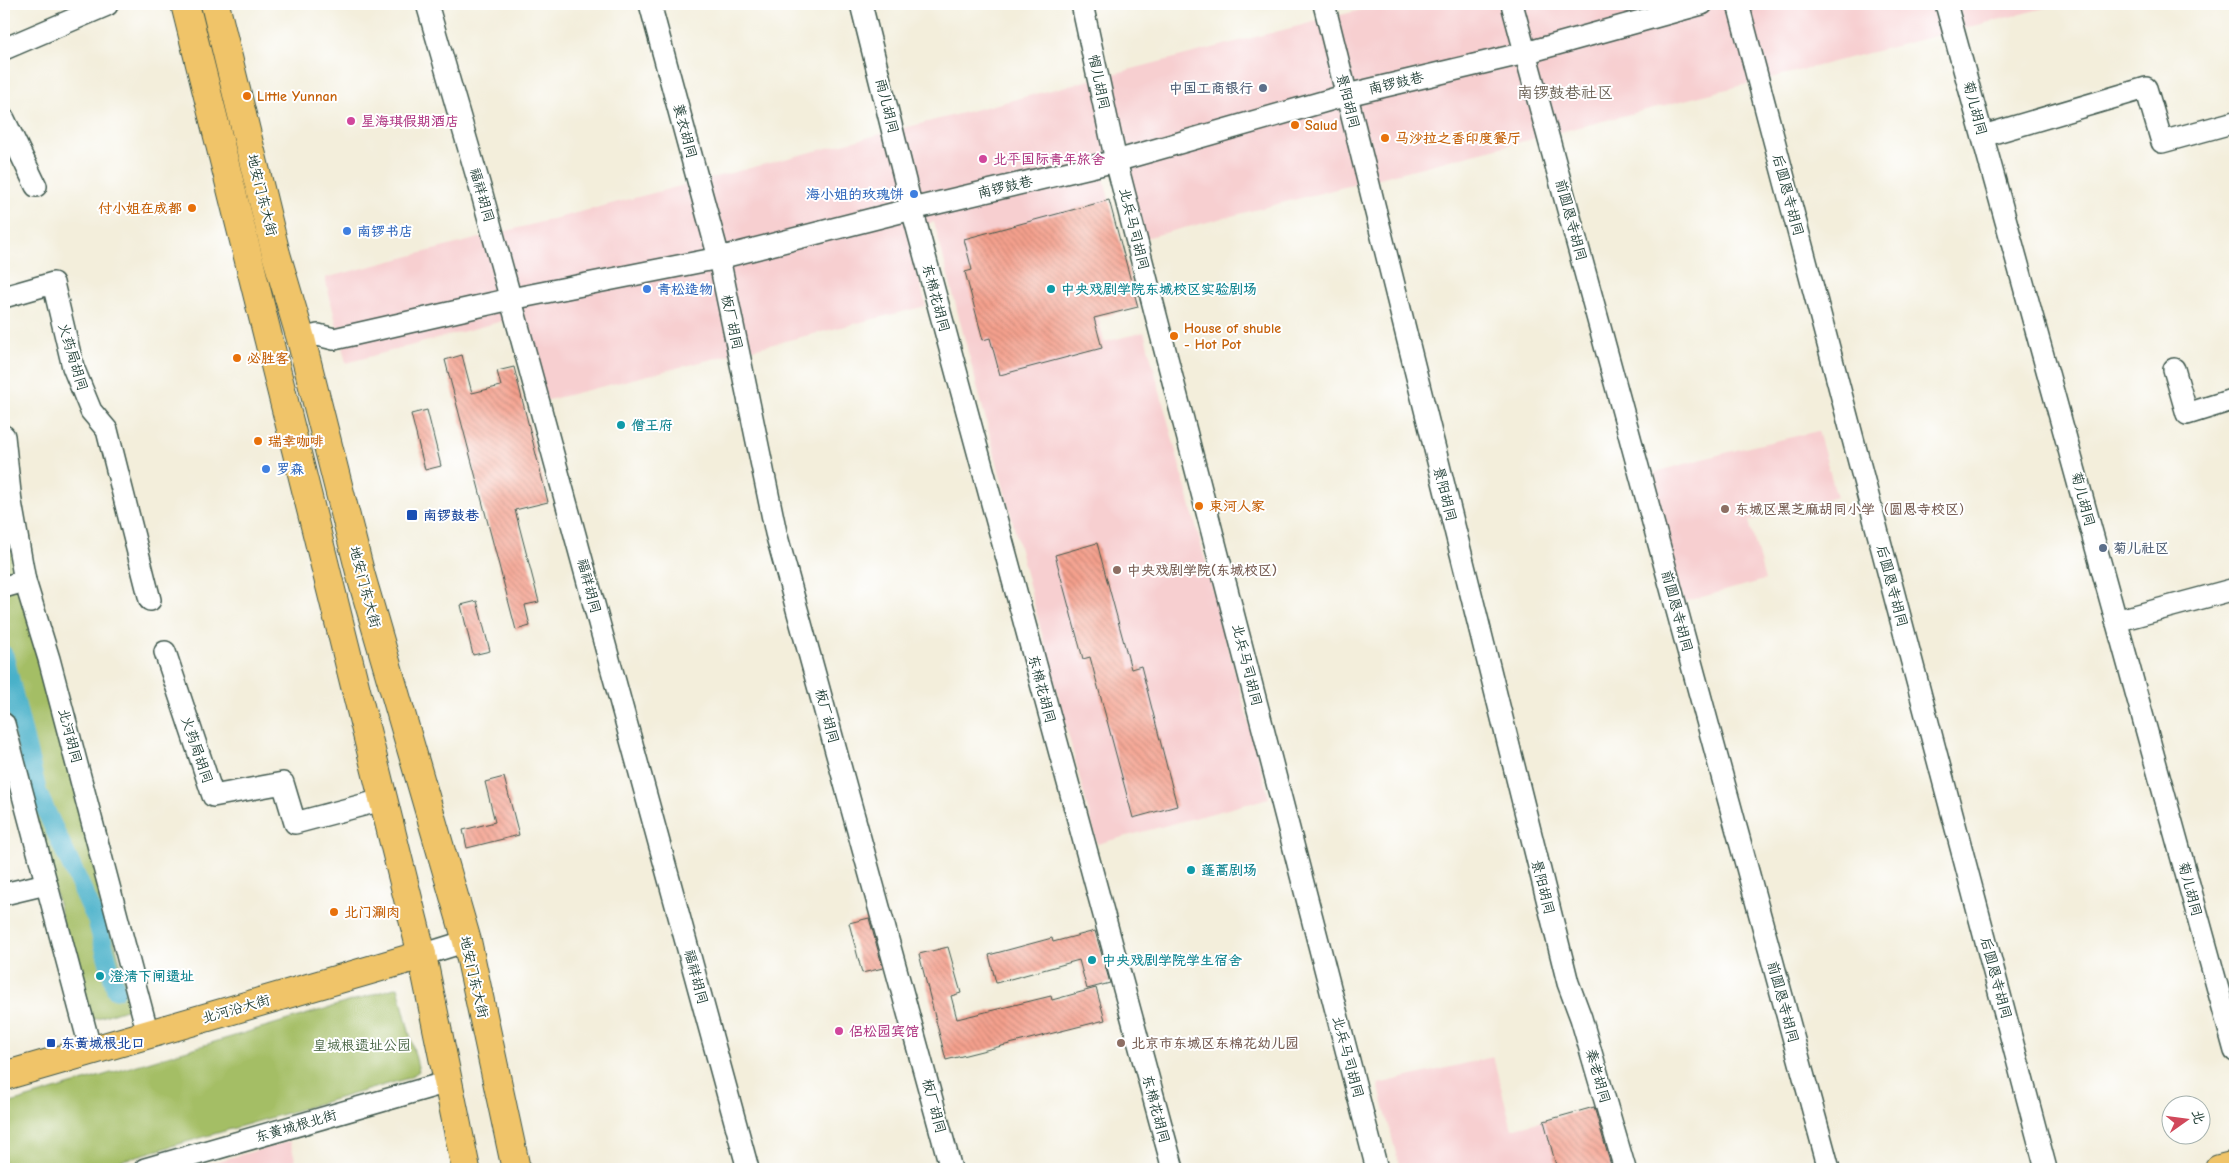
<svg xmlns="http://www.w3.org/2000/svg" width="2239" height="1173" font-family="'Comic Neue','LXGW WenKai TC',sans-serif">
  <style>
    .built { fill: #f7cfd0 }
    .green { fill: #a4be65; stroke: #627e4c }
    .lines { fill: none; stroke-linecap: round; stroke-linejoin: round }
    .canal { stroke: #4ab1c9; stroke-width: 19 }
    .building { fill: url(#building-back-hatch) }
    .minor-casing { stroke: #3f584d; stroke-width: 24 }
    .major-casing { stroke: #3f584d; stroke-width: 30 }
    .minor { stroke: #fff; stroke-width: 21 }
    .major { stroke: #f0c469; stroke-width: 28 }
    .service-dot { fill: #5c6f8a; stroke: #fff; stroke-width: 2 }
    .food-dot { fill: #e8710a; stroke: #fff; stroke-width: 2 }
    .hotel-dot { fill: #d1479c; stroke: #fff; stroke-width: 2 }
    .shop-dot { fill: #3f7fe0; stroke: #fff; stroke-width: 2 }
    .culture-dot { fill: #0f9aa8; stroke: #fff; stroke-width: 2 }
    .education-dot { fill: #8d6e63; stroke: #fff; stroke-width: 2 }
    .transit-dot { fill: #1a4fb4; stroke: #fff; stroke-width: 2 }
    .labels { text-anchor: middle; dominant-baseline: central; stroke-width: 4; stroke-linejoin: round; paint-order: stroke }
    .street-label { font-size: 14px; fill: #1f3d34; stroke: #fff }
    .service-label { font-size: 14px; font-weight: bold; fill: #4e5e75; stroke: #fff; text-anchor: end }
    .food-label { font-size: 14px; font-weight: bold; fill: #c56008; stroke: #fff; text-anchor: start }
    .hotel-label { font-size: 14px; font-weight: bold; fill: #b23c85; stroke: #fff; text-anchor: start }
    .shop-label { font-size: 14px; font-weight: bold; fill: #366cbe; stroke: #fff; text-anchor: start }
    .culture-label { font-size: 14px; font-weight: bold; fill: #0d838f; stroke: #fff; text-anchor: start }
    .education-label { font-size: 14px; font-weight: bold; fill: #785e54; stroke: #fff; text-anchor: start }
    .transit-label { font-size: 14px; font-weight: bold; fill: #164399; stroke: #fff; text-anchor: start }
    .park-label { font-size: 14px; fill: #476443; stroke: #fff }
    .quarter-label { font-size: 16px; fill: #6a6053; stroke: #fff }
  </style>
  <defs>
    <pattern id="building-back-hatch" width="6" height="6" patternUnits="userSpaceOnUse" patternTransform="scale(1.25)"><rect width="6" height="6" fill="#f5a08d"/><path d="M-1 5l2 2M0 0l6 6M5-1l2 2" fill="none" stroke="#c68474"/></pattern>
  </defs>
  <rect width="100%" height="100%" fill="#fff"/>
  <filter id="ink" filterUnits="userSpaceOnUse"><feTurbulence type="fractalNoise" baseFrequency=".02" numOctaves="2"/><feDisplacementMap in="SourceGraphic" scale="10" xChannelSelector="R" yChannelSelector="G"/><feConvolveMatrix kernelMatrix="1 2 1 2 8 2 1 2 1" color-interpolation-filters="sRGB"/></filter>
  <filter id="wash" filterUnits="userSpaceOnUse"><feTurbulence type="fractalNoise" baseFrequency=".0096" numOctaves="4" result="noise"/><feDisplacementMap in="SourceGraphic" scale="20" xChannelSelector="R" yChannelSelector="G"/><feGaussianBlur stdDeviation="1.12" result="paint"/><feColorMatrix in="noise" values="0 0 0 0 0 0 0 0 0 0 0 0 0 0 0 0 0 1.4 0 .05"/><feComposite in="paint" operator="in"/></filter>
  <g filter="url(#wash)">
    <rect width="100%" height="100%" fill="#f3eedb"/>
    <g class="built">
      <polygon points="1383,4 2060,4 1145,238 1126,169 1103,176 1138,307 1098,317 1104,342 1144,332 1269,798 1097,844 934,222 907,229 926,306 532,404 510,319 346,363 325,278"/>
      <polygon points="1818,431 1837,497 1749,521 1765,580 1683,602 1648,474 1740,449"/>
      <polygon points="1493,1057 1512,1129 1602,1105 1618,1169 1400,1169 1378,1084"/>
      <polygon points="290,1141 298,1169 189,1169"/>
    </g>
    <g class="green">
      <polygon points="4,523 132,1007 89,1021 4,698"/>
      <polygon points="398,987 419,1071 409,1078 92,1169 4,1169 4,1105"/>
    </g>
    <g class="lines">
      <polyline class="canal" points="4,655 38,794 97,921 116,990"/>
    </g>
    <g id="blocks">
      <g class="building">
        <polygon points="1109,200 1138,307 1094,318 1102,348 1000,375 990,338 983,340 965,272 972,270 964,239"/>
        <polygon points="462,355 472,393 501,386 497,371 514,367 548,502 515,510 539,602 525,605 530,626 516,630 445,360"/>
        <polygon points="427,410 441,466 425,470 411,414"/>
        <polygon points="1097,543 1131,669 1141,666 1177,806 1133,818 1090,657 1083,659 1055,555"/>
        <polygon points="477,601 490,651 473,655 461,605"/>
        <polygon points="504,777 519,835 467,848 463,830 495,822 485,782"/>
        <polygon points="869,918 883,968 862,973 849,923"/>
        <polygon points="1095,931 1110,983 1087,989 1079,960 996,983 989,955 1052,938 1053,942"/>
        <polygon points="948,947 961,993 951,996 957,1019 1051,996 1052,1000 1096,988 1105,1020 946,1060 919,954"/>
        <polygon points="1594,1107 1612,1169 1557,1169 1544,1121"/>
      </g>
    </g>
  </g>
  <g filter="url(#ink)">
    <use href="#blocks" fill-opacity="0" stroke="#3f584d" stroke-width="1"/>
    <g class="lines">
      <defs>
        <g id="minor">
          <polyline points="427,4 482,194 748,1169"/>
          <polyline points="650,4 719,258 776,533 951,1169"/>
          <polyline points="861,4 912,209 1173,1169"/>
          <polyline points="1082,4 1116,161 1377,1169"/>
          <polyline points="1324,4 1568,983 1581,1018 1625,1169"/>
          <polyline points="1512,4 1829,1169"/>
          <polyline points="1738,4 2046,1169"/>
          <polyline points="1946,4 2235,1051"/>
          <polyline points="4,49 107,5"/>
          <polyline points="4,119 36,186"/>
          <polyline points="1983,136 2146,88 2162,142 2235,122"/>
          <polyline points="4,297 53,283 73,367 91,411 107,430 150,600"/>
          <polyline points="301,339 318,335 334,339 511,299 719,258 912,209 1116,161 1347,95 1525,53 1702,4"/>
          <polyline points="2174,369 2187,414 2235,399"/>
          <polyline points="4,436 11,502 25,581 49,659 148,1034"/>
          <polyline points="4,587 25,581"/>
          <polyline points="2116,621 2235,589"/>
          <polyline points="165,652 213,796 283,783 295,823 382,800"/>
          <polyline points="4,724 91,1051"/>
          <polyline points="4,894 46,884"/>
          <polyline points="422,955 467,941"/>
          <polyline points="145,1169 448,1082"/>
        </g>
        <g id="major">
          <polyline points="185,4 422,955 466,1169"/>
          <polyline points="215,4 276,254 301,339 361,576 467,941 516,1169"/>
          <polyline points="4,1076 422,955"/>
          <polyline points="2219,1169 2235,1165"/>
        </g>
      </defs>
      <use href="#minor" class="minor-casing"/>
      <use href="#major" class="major-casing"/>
      <use href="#minor" class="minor"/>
      <use href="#major" class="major"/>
    </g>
  </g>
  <g class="service-dot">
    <circle cx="1263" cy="88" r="5"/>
    <circle cx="2103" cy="548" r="5"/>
  </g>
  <g class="food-dot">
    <circle cx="247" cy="96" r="5"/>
    <circle cx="1295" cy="125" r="5"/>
    <circle cx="1385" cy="138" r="5"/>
    <circle cx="192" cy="208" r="5"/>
    <circle cx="1174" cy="336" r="5"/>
    <circle cx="237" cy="358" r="5"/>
    <circle cx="258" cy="441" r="5"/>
    <circle cx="1199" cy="506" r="5"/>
    <circle cx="334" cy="912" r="5"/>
  </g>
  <g class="hotel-dot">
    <circle cx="351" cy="121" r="5"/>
    <circle cx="983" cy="159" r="5"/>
    <circle cx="839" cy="1031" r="5"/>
  </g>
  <g class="shop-dot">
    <circle cx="914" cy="194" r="5"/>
    <circle cx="347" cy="231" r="5"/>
    <circle cx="647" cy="289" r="5"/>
    <circle cx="266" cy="469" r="5"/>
  </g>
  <g class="culture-dot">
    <circle cx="1051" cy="289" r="5"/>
    <circle cx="621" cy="425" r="5"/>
    <circle cx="1191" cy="870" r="5"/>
    <circle cx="1092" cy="960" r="5"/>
    <circle cx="100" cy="976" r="5"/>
  </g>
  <g class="education-dot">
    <circle cx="1725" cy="509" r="5"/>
    <circle cx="1117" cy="570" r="5"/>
    <circle cx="1121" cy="1043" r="5"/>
  </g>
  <g class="transit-dot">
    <rect x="406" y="509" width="12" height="12" rx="2.5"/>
    <rect x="46" y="1038" width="10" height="10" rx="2.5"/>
  </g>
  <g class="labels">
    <g class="street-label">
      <text transform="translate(1099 82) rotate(78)">帽儿胡同</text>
      <text transform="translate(1396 83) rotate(-13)">南锣鼓巷</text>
      <text transform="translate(1348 101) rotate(76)">景阳胡同</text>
      <text transform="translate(887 106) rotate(76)">雨儿胡同</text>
      <text transform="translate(1975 108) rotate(75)">菊儿胡同</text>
      <text transform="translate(685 131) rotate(75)">蓑衣胡同</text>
      <text transform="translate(1005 187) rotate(-13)">南锣鼓巷</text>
      <text transform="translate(262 195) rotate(76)">地安门东大街</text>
      <text transform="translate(482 195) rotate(74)">福祥胡同</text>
      <text transform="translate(1788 195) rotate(75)">后圆恩寺胡同</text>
      <text transform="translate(1571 220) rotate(75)">前圆恩寺胡同</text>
      <text transform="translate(1134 229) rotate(76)">北兵马司胡同</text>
      <text transform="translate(936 298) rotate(75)">东棉花胡同</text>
      <text transform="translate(732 322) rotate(78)">板厂胡同</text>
      <text transform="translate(73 357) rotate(73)">火药局胡同</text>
      <text transform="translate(1445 494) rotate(76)">景阳胡同</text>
      <text transform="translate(2083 499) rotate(75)">菊儿胡同</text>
      <text transform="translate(589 586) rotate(75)">福祥胡同</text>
      <text transform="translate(1892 586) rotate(75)">后圆恩寺胡同</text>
      <text transform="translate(365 587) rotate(75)">地安门东大街</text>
      <text transform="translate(1677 611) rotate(75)">前圆恩寺胡同</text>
      <text transform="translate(1247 665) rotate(76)">北兵马司胡同</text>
      <text transform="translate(1042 689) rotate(75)">东棉花胡同</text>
      <text transform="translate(827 716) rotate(75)">板厂胡同</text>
      <text transform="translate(70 736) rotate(75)">北河胡同</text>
      <text transform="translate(197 750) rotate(71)">火药局胡同</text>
      <text transform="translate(1543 887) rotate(76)">景阳胡同</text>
      <text transform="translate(2190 889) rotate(75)">菊儿胡同</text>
      <text transform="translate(474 977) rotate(77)">地安门东大街</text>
      <text transform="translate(696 977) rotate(75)">福祥胡同</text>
      <text transform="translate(1996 978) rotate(75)">后圆恩寺胡同</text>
      <text transform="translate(1783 1002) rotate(75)">前圆恩寺胡同</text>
      <text transform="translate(236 1009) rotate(-16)">北河沿大街</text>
      <text transform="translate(1348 1057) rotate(75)">北兵马司胡同</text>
      <text transform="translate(1598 1076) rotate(74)">秦老胡同</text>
      <text transform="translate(934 1106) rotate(75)">板厂胡同</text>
      <text transform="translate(1156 1109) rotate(75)">东棉花胡同</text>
      <text transform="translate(296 1126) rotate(-16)">东黄城根北街</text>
    </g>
    <g class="service-label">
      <text x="1253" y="88">中国工商银行</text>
      <text x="2113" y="548" text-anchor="start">菊儿社区</text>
    </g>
    <g class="food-label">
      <text x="257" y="96">Little Yunnan</text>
      <text x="1305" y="125">Salud</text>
      <text x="1395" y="138">马沙拉之香印度餐厅</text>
      <text x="182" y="208" text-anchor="end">付小姐在成都</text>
      <text x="1184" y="328">House of shuble<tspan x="1184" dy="16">- Hot Pot</tspan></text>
      <text x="247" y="358">必胜客</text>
      <text x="268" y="441">瑞幸咖啡</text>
      <text x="1209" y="506">束河人家</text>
      <text x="344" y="912">北门涮肉</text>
    </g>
    <g class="hotel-label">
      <text x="361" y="121">星海琪假期酒店</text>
      <text x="993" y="159">北平国际青年旅舍</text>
      <text x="849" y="1031">侣松园宾馆</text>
    </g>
    <g class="shop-label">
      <text x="904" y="194" text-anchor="end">海小姐的玫瑰饼</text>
      <text x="357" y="231">南锣书店</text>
      <text x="657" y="289">青松造物</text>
      <text x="276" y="469">罗森</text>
    </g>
    <g class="culture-label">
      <text x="1061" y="289">中央戏剧学院东城校区实验剧场</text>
      <text x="631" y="425">僧王府</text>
      <text x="1201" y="870">蓬蒿剧场</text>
      <text x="1102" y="960">中央戏剧学院学生宿舍</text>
      <text x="110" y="976">澄清下闸遗址</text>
    </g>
    <g class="education-label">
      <text x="1735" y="509">东城区黑芝麻胡同小学（圆恩寺校区）</text>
      <text x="1127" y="570">中央戏剧学院(东城校区)</text>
      <text x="1131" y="1043">北京市东城区东棉花幼儿园</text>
    </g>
    <g class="transit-label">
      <text x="423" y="515">南锣鼓巷</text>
      <text x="61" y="1043">东黄城根北口</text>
    </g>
    <g class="park-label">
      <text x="362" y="1045">皇城根遗址公园</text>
    </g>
    <g class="quarter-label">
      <text x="1565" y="93">南锣鼓巷社区</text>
    </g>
  </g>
  <rect width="2239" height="1173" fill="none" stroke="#fff" stroke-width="20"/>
  <g transform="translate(2186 1120) rotate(76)"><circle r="24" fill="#ffffff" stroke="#a5b1ae"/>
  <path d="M0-4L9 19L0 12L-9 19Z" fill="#d1495b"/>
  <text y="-8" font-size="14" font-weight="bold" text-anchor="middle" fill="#1f3d34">北</text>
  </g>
</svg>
